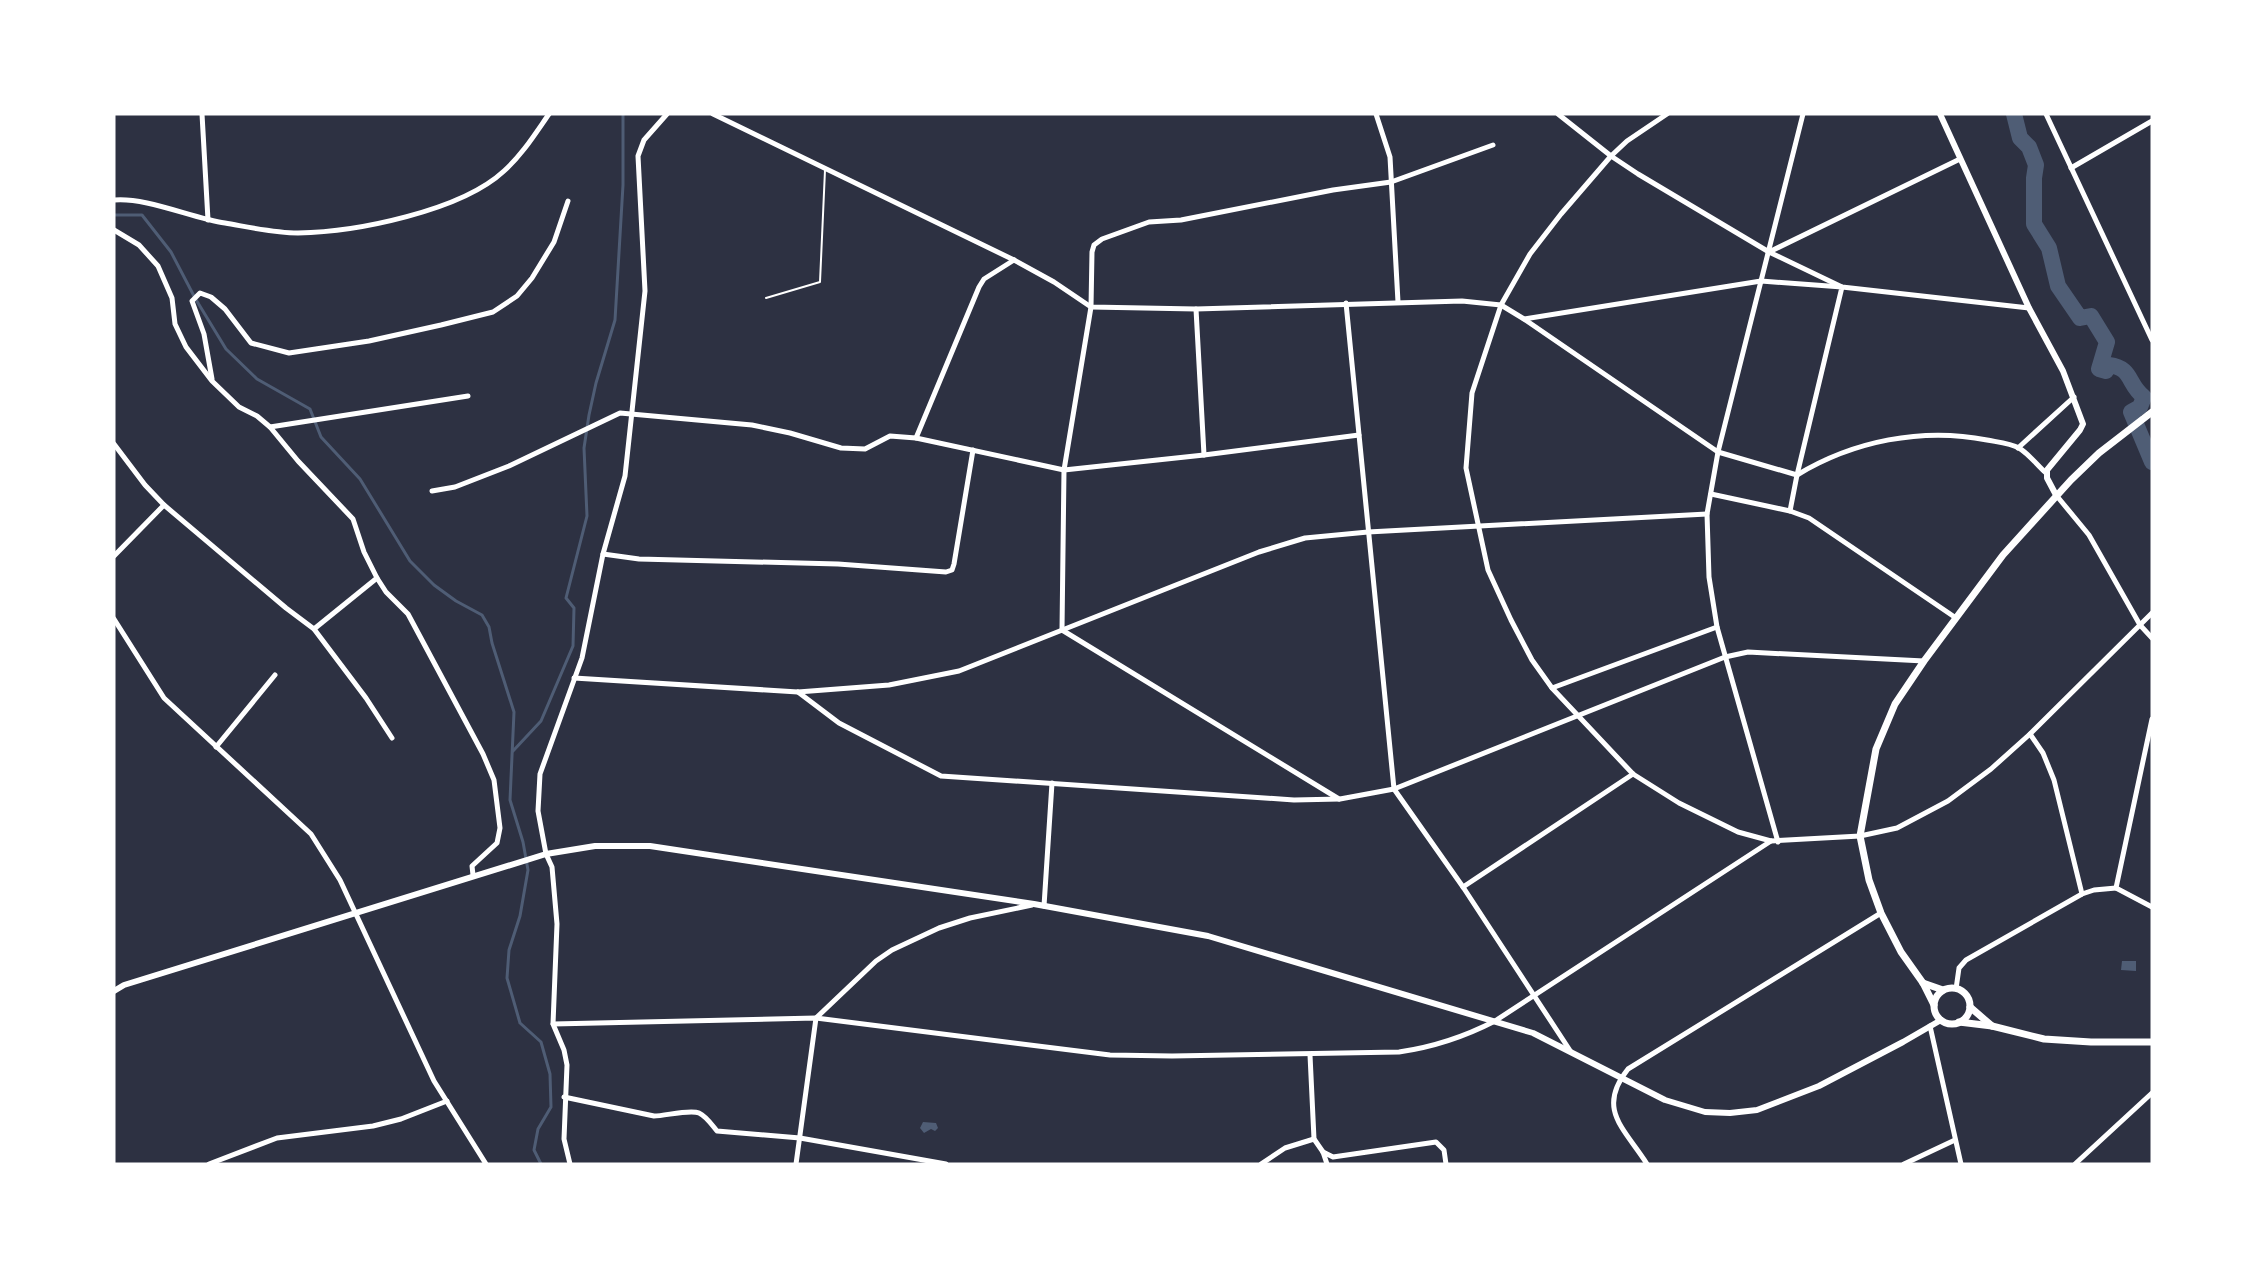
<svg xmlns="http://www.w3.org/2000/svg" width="2266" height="1278" font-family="'PT Sans Narrow',sans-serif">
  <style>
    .water { fill: #4f5d75 }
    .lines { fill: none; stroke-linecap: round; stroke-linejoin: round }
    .stream { stroke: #4f5d75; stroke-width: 3 }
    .river { stroke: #4f5d75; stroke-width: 16 }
    .service { stroke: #fff; stroke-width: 2 }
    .minor { stroke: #fff; stroke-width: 5 }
    .tertiary { stroke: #fff; stroke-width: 6 }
    .secondary { stroke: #fff; stroke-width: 7 }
  </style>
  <rect width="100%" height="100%" fill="#2d3142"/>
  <g class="water">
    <polygon points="2122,961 2136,961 2136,971 2121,970"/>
    <polygon points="923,1122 936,1123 938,1128 935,1131 931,1129 924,1133 920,1128"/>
  </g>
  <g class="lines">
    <g class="stream">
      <polyline points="114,215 142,215 171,252 195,298 226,349 257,379 310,409 321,437 360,479 410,561 434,585 456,601 482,615 489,627 492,643 514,712 510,800 523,842 528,870 520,916 509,950 507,978 520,1023 541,1042 550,1074 551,1107 538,1129 534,1150 541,1164"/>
      <polyline points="513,751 541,721 573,646 574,608 566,598 587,516 584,448 589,415 596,383 615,320 623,185 623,114"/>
    </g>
    <path class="river" d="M 2014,114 L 2020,138 L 2029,147 L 2036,165 L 2034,178 L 2034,224 L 2049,248 L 2058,286 L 2080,318 L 2091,316 L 2107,342 L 2099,369 L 2106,371 L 2109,365 C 2133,368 2127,384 2144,397 L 2140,407 L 2131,412 L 2152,462"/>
    <polyline class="service" points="766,298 820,282 825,170"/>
    <g class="minor">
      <polyline points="202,114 208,220"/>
      <polyline points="713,114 1014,260 1054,282 1091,307 1196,309 1462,301 1501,305 1524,319 1761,281 1842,287 1797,475 1790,511"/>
      <polyline points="1376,114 1390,157 1398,302"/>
      <polyline points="1558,114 1611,156 1638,174 1769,252 1842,287 2029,308"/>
      <polyline points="1667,114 1627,141 1611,156 1561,214 1530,254 1501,305 1472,393 1466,468 1488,570 1511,620 1532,660 1552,688 1633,774 1679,803 1738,832 1771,841 1860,836 1897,828 1948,801 1991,769 2030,734 2152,613"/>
      <polyline points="2046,114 2152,340"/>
      <polyline points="2071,168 2152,121"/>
      <path d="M 114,200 C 146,197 192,218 225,223 C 248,227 274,233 298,233 C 356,232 461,211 504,171 C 522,155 535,134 549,114"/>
      <polyline points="114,230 139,245 158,266 172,298 175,324 186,347 212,381 239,407 257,416 270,427 298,461 353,519 364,552 377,578 386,592 408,614 483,754 494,780 500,828 497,843 472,866 473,875"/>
      <polyline points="1769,252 1960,159"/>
      <polyline points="1346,303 1394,789 1463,887 1571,1052"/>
      <polyline points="1196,309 1204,455"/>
      <path d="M 1524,319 L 1718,452 L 1797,475 C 1853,441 1922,427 1987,440 C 1997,442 2010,443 2019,448 C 2029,454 2037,465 2046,473"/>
      <polyline points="212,379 204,334 192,301 200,293 211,297 225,309 251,343 289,353 369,341 441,325 493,312 517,296 532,278 554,242 568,201"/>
      <polyline points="270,427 468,396"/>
      <polyline points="916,438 979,287 984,279 1014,260"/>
      <polyline points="114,444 145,485 164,505 286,608 314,629 366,698 392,738"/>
      <polyline points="2018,448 2074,397"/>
      <polyline points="432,491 455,487 509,466 620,413 752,425 790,433 841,448 865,449 890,436 916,438 1064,470 1204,455 1359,435"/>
      <polyline points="1711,494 1790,511 1809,518 1956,618"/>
      <polyline points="2056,495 2089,535 2140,625 2152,638"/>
      <polyline points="603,554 639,559 838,564 946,572 952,570 954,564 973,450"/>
      <polyline points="114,556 164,505"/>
      <polyline points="114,619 164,698 311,834 340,880 434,1081 486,1164"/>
      <polyline points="314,629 377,578"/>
      <polyline points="574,678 798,692 889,685 959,671 1259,552 1305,538 1368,532 1707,514"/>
      <polyline points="1552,688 1717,627"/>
      <polyline points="798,692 839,723 941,776 1294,800 1340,799 1394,789 1725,657 1748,652 1924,661"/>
      <polyline points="2152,719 2116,888 2152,907"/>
      <polyline points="2030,734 2043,753 2054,780 2082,894"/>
      <polyline points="216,747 275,675"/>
      <polyline points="1339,799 1062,630 1064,470 1091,307 1092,252 1094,245 1102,239 1149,222 1181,220 1333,190 1391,182 1493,145"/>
      <polyline points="1778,842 1717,627 1709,577 1707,514 1718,452 1803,114"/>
      <polyline points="1463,887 1633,774"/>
      <polyline points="1044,906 1052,783"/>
      <polyline points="1956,989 1959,968 1966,960 2082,894 2094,890 2116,888"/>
      <path d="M 553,1024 L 816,1018 L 1110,1055 L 1172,1056 L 1399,1052 C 1434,1047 1464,1037 1495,1021 L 1771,841"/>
      <polyline points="1930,1026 1961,1164"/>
      <polyline points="1310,1055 1314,1139 1323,1152 1327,1164"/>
      <path d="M 564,1097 L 654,1116 C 665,1116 690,1109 699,1113 C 706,1116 712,1125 717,1131 L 800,1138 L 946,1164"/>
      <polyline points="1323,1152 1333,1157 1436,1142 1444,1150 1446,1164"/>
      <polyline points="209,1164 277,1138 373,1126 401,1119 447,1101"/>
      <polyline points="570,1164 564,1139 567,1065 564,1050 553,1024 557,924 552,867 546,854 538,811 540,774 582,658 603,554 625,476 645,291 638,156 644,140 667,114"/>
      <polyline points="796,1164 816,1018 876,961 892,950 939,928 970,918 1032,905"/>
      <polyline points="1261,1164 1285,1148 1314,1139"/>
      <path d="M 1647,1164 C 1624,1128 1596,1109 1628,1069 L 1881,913"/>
      <polyline points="1904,1164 1955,1140"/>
      <polyline points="2075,1164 2152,1093"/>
    </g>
    <g class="tertiary">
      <polyline points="1940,114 2029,308 2063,371 2083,424 2080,430 2047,470 2047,478 2056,495"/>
      <polyline points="114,991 124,985 546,854 595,846 650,846 1034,904 1208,936 1533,1033 1665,1100 1705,1112 1730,1113 1757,1110 1819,1086 1903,1042 1941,1020"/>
    </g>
    <g class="secondary">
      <polyline points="1923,983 1943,990"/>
      <circle cx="1952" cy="1006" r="18"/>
      <polyline points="1934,1005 1923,983 1901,952 1881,913 1869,880 1860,836 1876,749 1895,704 1924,661 2003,555 2071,480 2099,453 2152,412"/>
      <polyline points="1970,1007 1992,1026"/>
      <polyline points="1959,1022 1992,1026 2044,1039 2091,1042 2152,1042"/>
    </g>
  </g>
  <rect width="2266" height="1278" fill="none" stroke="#ffffff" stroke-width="231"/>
</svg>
